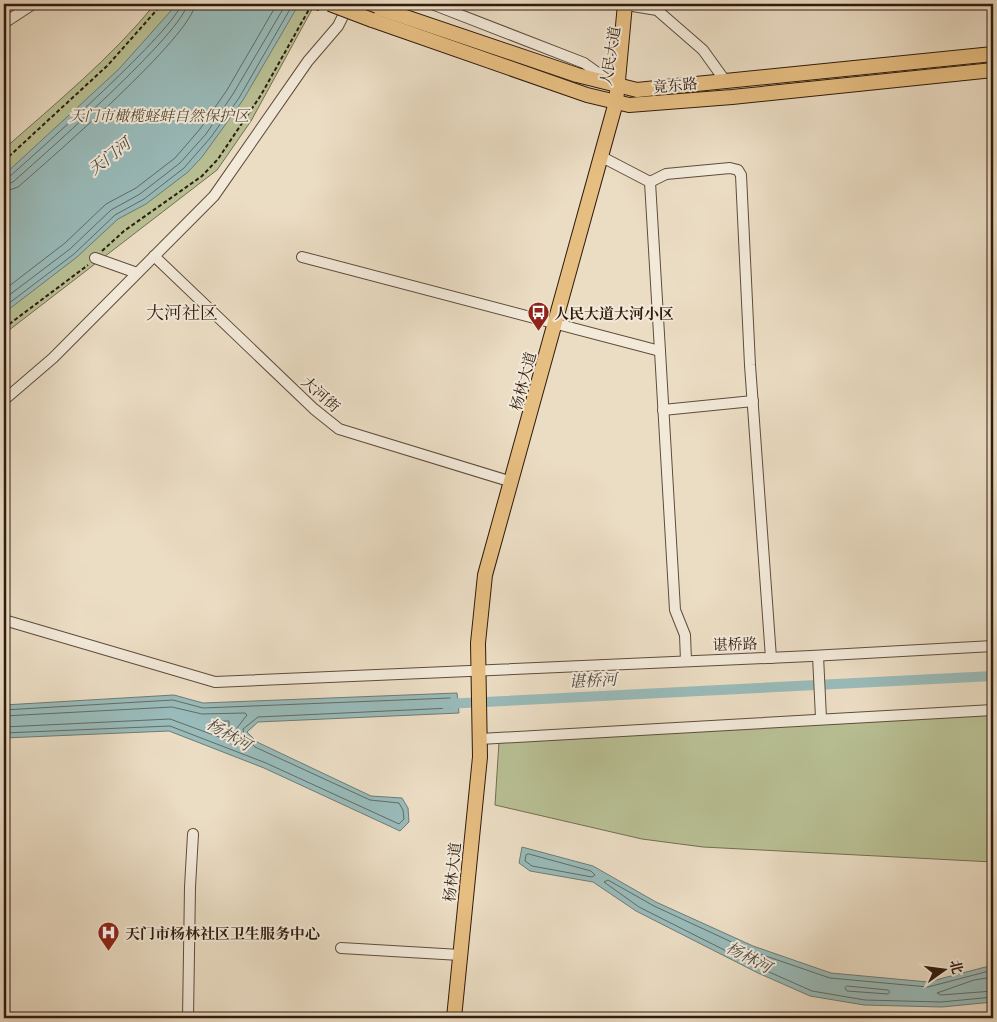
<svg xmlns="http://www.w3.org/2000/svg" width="997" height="1022" font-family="'Libre Caslon Text','Noto Serif SC',serif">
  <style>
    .green { fill: #b8c094; stroke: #746e50 }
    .water { fill: #99bbba; stroke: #6f7b75 }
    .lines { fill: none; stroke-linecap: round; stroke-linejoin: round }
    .shore { stroke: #646b64; stroke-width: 1 }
    .canal { stroke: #99bbba; stroke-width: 10 }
    .minor-casing { stroke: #5f4c3b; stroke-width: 12 }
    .major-casing { stroke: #301b0d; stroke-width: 16 }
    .path { stroke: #301b0d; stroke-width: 2; stroke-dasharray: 4 2.5; stroke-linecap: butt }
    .minor { stroke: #f2e9d9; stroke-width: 10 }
    .major { stroke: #e6be82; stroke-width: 14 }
    .major-bridge-casing { stroke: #301b0d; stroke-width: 16; stroke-linecap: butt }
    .path-bridge { stroke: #301b0d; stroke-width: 2; stroke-dasharray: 4 2.5; stroke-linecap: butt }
    .major-bridge { stroke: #e6be82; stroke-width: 14 }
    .labels { text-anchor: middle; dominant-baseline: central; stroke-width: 4; stroke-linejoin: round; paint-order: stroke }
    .street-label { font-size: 15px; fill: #301b0d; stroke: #f2e9d9 }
    .park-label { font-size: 15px; font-style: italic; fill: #594d36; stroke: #f2e9d9 }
    .poi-label { font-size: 15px; font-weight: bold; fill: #301b0d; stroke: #f2e9d9; text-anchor: start }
    .water-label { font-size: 16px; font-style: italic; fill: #504b41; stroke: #f2e9d9 }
    .quarter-label { font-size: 18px; fill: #301b0d; stroke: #f2e9d9 }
  </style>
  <rect width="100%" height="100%" fill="#ebddc4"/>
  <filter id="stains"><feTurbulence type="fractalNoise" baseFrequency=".004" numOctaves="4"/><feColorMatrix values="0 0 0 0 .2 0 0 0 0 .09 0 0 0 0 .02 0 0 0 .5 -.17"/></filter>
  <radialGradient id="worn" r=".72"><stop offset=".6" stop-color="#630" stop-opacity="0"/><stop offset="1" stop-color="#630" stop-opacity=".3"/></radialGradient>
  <g class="green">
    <path d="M 155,4 L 315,4 L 251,121 L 217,170 L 4,334 L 4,149 C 56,103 111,58 155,4 Z"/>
    <polygon points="993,714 993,862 703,847 642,839 495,805 499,742"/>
  </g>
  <g class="water">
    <polygon points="177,4 299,4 243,100 202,157 188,172 146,204 118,219 77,257 4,313 4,175 119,69"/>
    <polygon points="457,693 459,713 258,722 247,732 257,742 371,796 402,798 408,808 409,822 400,831 264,768 169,731 4,738 4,705 174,695 203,703"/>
    <polygon points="522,847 593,866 656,902 753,946 831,973 928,982 993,965 993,1002 942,1007 864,1005 810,996 758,973 636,911 593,882 530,871 519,863"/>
  </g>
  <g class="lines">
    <g class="shore">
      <path d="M 4,179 L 9,177 C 35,154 178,27 181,4"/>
      <path d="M 4,185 L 13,182 C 40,158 186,30 187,4"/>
      <path d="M 4,192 L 18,187 C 48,161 194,34 195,4"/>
      <polyline points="4,290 65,243 106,204 136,188 175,158 200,129 227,90 277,4"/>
      <polyline points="4,299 70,249 111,210 140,194 180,163 206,134 233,94 286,4"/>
      <polyline points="4,307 74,254 115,215 144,199 184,168 211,137 239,98 293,4"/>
      <polyline points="4,710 173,700 203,708 450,698 453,706 451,708 258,717 243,729 244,735 255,747 370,800 399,803 403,810 404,819 399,824 266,763 170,726 4,733"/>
      <polyline points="4,716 172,707 202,714 245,713 247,715 237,728 240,742 238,744 170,719 4,727"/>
      <polygon points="212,721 229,721 229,730 226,731 211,726 210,723"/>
      <polygon points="529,854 591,871 595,875 592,877 532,866 525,861 526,855"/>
      <polyline points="993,970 928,987 830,978 751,951 654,906 608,880 604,882 639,907 760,968 812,991 865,1000 941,1002 993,997"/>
      <polyline points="993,977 974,980 937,993 941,995 993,991"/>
      <polygon points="847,986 888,990 890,992 888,994 847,991 845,988"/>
    </g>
    <polyline class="canal" points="445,704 993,676"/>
    <defs>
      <g id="minor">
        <polyline points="432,4 584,63 609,81"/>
        <polyline points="633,6 657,10 703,50 726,82"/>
        <polyline points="4,23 33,4"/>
        <polyline points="650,182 666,174 730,168 738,170 741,175 750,365 771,658"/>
        <polyline points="154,256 314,409 339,429 512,482"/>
        <polyline points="302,257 660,351 650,182 602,157"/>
        <polyline points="95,258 137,273"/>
        <polyline points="660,351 675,610 685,635 686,661"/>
        <polyline points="4,400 53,358 214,196 308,61 338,26 349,4"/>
        <polyline points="663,410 753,401"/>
        <polyline points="4,620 215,682 811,656 993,646"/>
        <polyline points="818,656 821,718"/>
        <polyline points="480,739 993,710"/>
        <polyline points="341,948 460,955"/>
        <polyline points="188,1018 190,887 193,834"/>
      </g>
      <g id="major">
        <polyline points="367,4 577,75 637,90 993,54"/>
        <polyline points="372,20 587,95 629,105 732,97 993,70"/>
        <polyline points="454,1018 480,757 478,643 485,575 616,102 625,4"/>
      </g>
    </defs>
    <use href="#minor" class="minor-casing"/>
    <use href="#major" class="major-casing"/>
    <g class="path">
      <polyline points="4,161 108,65 162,4"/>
      <polyline points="102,251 124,231 202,176 218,159 261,95 312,4"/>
      <polyline points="4,328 88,265"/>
    </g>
    <use href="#minor" class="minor"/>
    <use href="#major" class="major"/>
    <defs>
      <polyline id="major-bridge" points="330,4 372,20"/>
    </defs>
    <use href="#major-bridge" class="major-bridge-casing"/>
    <polyline class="path-bridge" points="303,4 321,11"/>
    <use href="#major-bridge" class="major-bridge"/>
  </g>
  <defs>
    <symbol id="bus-pin" viewBox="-11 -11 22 30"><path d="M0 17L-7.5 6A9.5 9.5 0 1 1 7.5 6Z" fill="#8f2418" stroke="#f2e9d9"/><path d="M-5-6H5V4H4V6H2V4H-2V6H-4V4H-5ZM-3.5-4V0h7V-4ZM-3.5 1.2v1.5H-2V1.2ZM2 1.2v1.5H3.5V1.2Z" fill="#fff"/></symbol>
    <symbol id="hospital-pin" viewBox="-11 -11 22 30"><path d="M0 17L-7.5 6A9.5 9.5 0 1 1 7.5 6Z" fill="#8f2418" stroke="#f2e9d9"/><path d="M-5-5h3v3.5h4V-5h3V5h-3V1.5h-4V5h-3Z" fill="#fff"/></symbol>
  </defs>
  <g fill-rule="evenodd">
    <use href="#bus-pin" x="526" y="300" width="25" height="34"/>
    <use href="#hospital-pin" x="96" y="920" width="25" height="34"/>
  </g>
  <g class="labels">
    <g class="street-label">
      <text transform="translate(610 56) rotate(-81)">人民大道</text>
      <text transform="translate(675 85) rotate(-5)">竟东路</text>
      <text transform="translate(523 381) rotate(-75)">杨林大道</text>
      <text transform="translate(321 394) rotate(42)">大河街</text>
      <text transform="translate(735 644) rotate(-2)">谌桥路</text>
      <text transform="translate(452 872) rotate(-84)">杨林大道</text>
    </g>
    <g class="park-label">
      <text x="159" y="115">天门市橄榄蛏蚌自然保护区</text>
    </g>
    <g class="poi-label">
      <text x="554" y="313">人民大道大河小区</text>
      <text x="125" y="933">天门市杨林社区卫生服务中心</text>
    </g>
    <g class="water-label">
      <text transform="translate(109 156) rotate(-38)">天门河</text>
      <text transform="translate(593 680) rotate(-3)">谌桥河</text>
      <text transform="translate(229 734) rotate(30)">杨林河</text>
      <text transform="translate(749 957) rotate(28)">杨林河</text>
    </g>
    <g class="quarter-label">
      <text x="182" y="313">大河社区</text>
    </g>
  </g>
  <rect width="997" height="1022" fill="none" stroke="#ebddc4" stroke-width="20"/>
  <rect x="5" y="5" width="987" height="1012" fill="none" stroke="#301b0d" stroke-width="2.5"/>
  <rect x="10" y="10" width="977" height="1002" fill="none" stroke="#301b0d"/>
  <g transform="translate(944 970) rotate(76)" stroke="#f2e9d9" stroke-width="4" paint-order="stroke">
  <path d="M0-4L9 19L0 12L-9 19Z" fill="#301b0d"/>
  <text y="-8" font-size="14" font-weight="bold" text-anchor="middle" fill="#301b0d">北</text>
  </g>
  <rect width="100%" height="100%" filter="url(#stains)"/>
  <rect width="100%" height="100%" fill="url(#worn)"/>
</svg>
